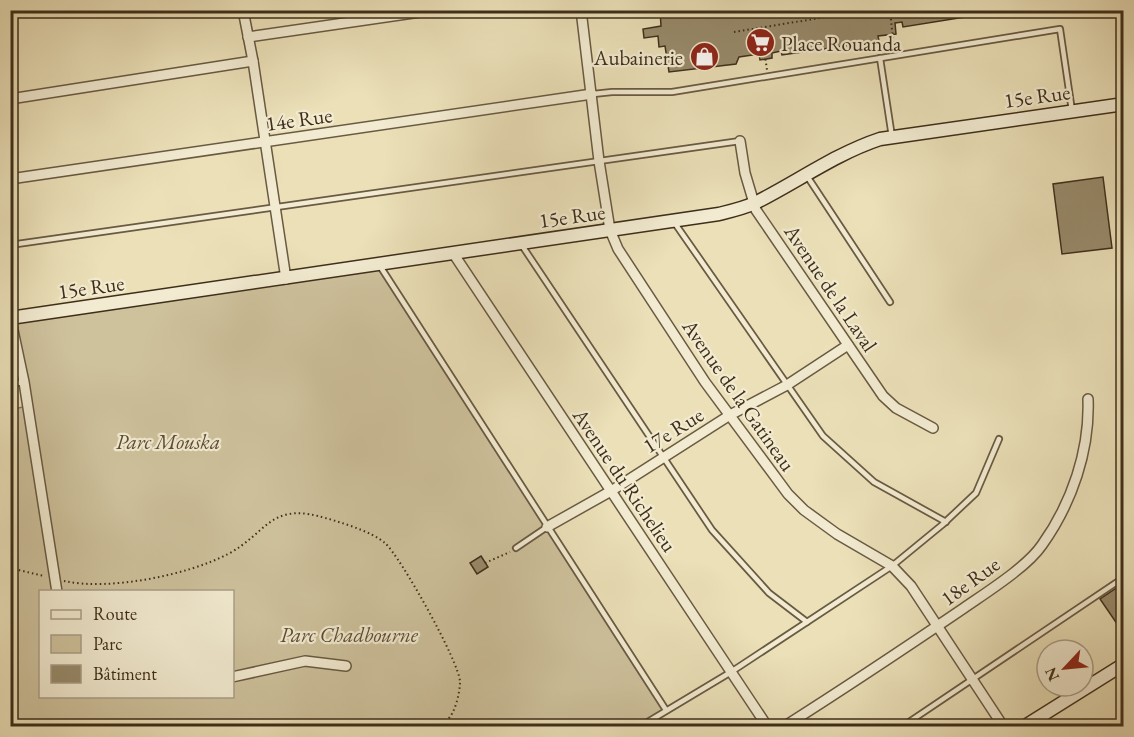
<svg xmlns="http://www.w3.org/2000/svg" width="1134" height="737" font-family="'EB Garamond',serif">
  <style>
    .green { fill: #cec29d; stroke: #86785c; stroke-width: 1.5; fill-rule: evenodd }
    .building { fill: #988b6c; stroke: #3e2e1a; stroke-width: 1.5 }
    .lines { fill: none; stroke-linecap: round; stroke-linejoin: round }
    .lane-casing { stroke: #695a42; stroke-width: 8 }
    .street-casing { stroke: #695a42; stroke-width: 12 }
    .secondary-casing { stroke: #3e2e1a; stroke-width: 15 }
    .path { stroke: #3e2e1a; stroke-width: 2; stroke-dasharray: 1.5 3; stroke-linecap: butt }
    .lane { stroke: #f2ebd1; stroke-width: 4.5 }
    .street { stroke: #f2ebd1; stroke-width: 9 }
    .secondary { stroke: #f2ebd1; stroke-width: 12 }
    .labels { text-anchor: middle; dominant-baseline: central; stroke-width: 4.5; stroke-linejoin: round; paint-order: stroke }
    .poi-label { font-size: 21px; fill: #3e2e1a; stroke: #f2ebd1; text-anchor: start }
    .street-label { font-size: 21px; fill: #3e2e1a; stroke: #f2ebd1 }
    .park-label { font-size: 21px; font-style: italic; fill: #5b4c34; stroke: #f2ebd1 }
  </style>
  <rect width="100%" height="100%" fill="#ebe0b8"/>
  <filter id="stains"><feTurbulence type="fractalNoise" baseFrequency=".00333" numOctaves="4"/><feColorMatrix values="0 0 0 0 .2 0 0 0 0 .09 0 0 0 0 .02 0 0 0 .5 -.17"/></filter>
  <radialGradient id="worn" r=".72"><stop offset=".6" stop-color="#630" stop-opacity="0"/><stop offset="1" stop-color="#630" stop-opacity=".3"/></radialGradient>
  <path class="green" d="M 379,265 L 666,710 L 641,726 L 11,726 L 10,410 L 27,406 L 11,318 ZM 40,592 L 232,592 L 232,696 L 40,696 Z"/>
  <g class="building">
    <polygon points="660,10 1009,10 903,27 902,22 895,23 896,34 878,36 879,41 782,55 781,51 772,53 772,58 760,60 759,54 739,57 736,64 669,72 665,46 659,47 658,36 644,38 643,29 661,26"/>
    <polygon points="1103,177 1112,248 1062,254 1053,184"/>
    <polygon points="481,556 488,567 477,574 470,563"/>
    <polygon points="1121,585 1124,589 1124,634 1100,599"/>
  </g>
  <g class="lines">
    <defs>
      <g id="lane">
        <polyline points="880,58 892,137"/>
        <polyline points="593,94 612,92 672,92 1060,29 1072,111"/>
        <polyline points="807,176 890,302"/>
        <polyline points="674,222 823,436 874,482 946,522"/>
        <polyline points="521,244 712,530 769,593 807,622"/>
        <polyline points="10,245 740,141"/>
        <polyline points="380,266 666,710"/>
        <polyline points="10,384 24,382"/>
        <polyline points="516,548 547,527"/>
        <polyline points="641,726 731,672 892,566 942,525 976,493 999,439"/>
        <polyline points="903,726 1123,578"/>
      </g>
      <g id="street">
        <polyline points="243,10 253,61 286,279"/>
        <polyline points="581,10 599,161 610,230 618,249 705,382 788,494 804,510 837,534 892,566 911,586 1003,726"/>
        <polyline points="248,37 434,10"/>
        <polyline points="10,99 253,61"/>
        <polyline points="740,141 745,173 756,210 883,396 896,408 933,428"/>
        <polyline points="10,179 592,94"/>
        <polyline points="453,253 767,726"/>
        <polyline points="10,316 24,382 57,592"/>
        <polyline points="547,527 611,491 730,415 787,385 848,345"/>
        <polyline points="232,677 305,661 346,666"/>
        <path d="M 785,726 C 845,688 905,648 964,608 C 987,592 1027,567 1042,545 C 1072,503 1090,450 1088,399"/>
      </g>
      <g id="secondary">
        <path d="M 10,318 L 719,214 C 731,211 744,208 755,203 C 797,182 835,154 880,139 L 1124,104"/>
        <polyline points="1025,726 1124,664"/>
      </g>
    </defs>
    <use href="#lane" class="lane-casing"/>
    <use href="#street" class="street-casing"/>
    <use href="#secondary" class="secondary-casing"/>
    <g class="path">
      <polyline points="890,10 894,50"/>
      <polyline points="761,28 767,70"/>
      <polyline points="734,32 869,10"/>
      <polyline points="485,563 510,552"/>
      <polyline points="10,568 44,576"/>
      <path d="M 64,581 C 109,591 188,575 228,554 C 266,534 269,504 318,516 C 337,521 371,531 385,543 C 400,556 460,663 460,682 C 460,692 455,714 447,720 C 444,723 438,725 435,726"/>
    </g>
    <use href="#lane" class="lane"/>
    <use href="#street" class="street"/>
    <use href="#secondary" class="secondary"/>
  </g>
  <defs>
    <symbol id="supermarket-disc" viewBox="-11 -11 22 22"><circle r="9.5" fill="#8f2418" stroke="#f2ebd1"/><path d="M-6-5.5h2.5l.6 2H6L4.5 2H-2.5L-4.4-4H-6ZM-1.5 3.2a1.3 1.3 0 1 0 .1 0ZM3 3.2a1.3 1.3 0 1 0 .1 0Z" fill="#fff"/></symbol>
    <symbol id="shop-disc" viewBox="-11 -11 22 22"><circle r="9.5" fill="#8f2418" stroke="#f2ebd1"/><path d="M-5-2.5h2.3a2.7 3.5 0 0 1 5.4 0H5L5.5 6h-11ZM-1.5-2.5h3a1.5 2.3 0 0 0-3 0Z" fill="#fff"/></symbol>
  </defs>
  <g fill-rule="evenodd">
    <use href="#supermarket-disc" x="744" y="26" width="33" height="33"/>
    <use href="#shop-disc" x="688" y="40" width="33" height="33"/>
  </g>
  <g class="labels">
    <g class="poi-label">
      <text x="781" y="43">Place Rouanda</text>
      <text x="683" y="57" text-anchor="end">Aubainerie</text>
    </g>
    <g class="street-label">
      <text transform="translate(1037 96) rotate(-8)">15e Rue</text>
      <text transform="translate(299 119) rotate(-8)">14e Rue</text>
      <text transform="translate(572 216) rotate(-8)">15e Rue</text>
      <text transform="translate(91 287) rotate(-8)">15e Rue</text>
      <text transform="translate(831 288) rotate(56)">Avenue de la Laval</text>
      <text transform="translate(739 395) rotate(55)">Avenue de la Gatineau</text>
      <text transform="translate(673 430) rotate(-32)">17e Rue</text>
      <text transform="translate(625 480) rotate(56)">Avenue du Richelieu</text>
      <text transform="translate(970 581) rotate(-36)">18e Rue</text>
    </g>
    <g class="park-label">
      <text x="168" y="441">Parc Mouska</text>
      <text x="349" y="634">Parc Chadbourne</text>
    </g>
  </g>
  <rect width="1134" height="737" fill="none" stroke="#ebe0b8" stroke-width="36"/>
  <rect x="12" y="12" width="1110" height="713" fill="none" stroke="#3e2e1a" stroke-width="3"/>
  <rect x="18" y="18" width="1098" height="701" fill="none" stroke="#3e2e1a" stroke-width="1.5"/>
  <rect x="39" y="590" width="195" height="108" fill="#f2ebd1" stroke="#aa9f88" stroke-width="1.5"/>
  <rect x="51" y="610" width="30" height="9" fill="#f2ebd1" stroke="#aa9f88" stroke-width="1.5"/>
  <text x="93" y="620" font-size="18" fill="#3e2e1a">Route</text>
  <rect x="51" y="635" width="30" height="18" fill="#cec29d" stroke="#aa9f88" stroke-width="1.5"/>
  <text x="93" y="650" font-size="18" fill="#3e2e1a">Parc</text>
  <rect x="51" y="665" width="30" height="18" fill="#988b6c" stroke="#aa9f88" stroke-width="1.5"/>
  <text x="93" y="680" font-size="18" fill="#3e2e1a">Bâtiment</text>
  <g transform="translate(1065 668) rotate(244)"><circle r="28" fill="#f2ebd1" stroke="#aa9f88" stroke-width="1.5"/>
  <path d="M0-4.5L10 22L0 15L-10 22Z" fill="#8f2418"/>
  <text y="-9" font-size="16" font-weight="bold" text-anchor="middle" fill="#3e2e1a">N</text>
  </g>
  <rect width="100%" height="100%" filter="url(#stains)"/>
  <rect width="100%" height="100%" fill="url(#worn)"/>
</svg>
